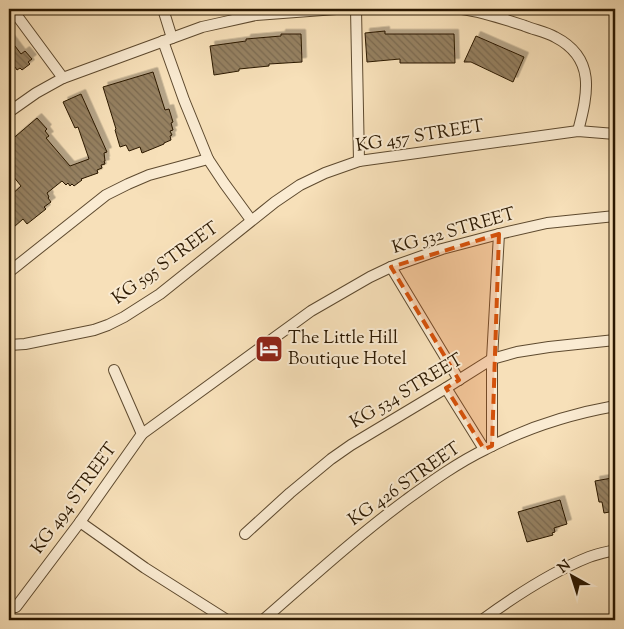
<svg xmlns="http://www.w3.org/2000/svg" width="624" height="629" font-family="'Sorts Mill Goudy',serif">
  <style>
    .building { fill: url(#building-back-hatch); stroke: #2b1801; filter: url(#shadow) }
    .lines { fill: none; stroke-linecap: round; stroke-linejoin: round }
    .minor-casing { stroke: #5e4a2f; stroke-width: 12 }
    .minor { stroke: #faebd2; stroke-width: 10 }
    .marked { fill: #d5520b; fill-opacity: 0.2; stroke: #d5520b; stroke-width: 4; stroke-dasharray: 10 6; stroke-linejoin: round }
    .labels { text-anchor: middle; dominant-baseline: central; stroke-width: 4; stroke-linejoin: round; paint-order: stroke }
    .street-label { font-size: 18px; fill: #2b1801; stroke: #faebd2 }
    .poi-label { font-size: 18px; fill: #2b1801; stroke: #faebd2; text-anchor: start }
  </style>
  <defs>
    <pattern id="building-back-hatch" width="6" height="6" patternUnits="userSpaceOnUse" patternTransform="scale(1.25)"><rect width="6" height="6" fill="#958061"/><path d="M-1 5l2 2M0 0l6 6M5-1l2 2" fill="none" stroke="#7a684e"/></pattern>
    <filter id="shadow"><feDropShadow dx="4.5" dy="-4.5" stdDeviation="0" flood-color="#0004"/></filter>
  </defs>
  <rect width="100%" height="100%" fill="#f7e0b9"/>
  <filter id="stains"><feTurbulence type="fractalNoise" baseFrequency=".004" numOctaves="4"/><feColorMatrix values="0 0 0 0 .2 0 0 0 0 .09 0 0 0 0 .02 0 0 0 .5 -.17"/></filter>
  <radialGradient id="worn" r=".72"><stop offset=".6" stop-color="#630" stop-opacity="0"/><stop offset="1" stop-color="#630" stop-opacity=".3"/></radialGradient>
  <g class="building">
    <polygon points="385,31 385,34 454,34 455,63 400,63 400,59 367,62 365,33"/>
    <polygon points="281,34 301,34 302,62 269,64 269,66 239,69 239,71 214,75 210,46 246,41 246,39 281,36"/>
    <polygon points="476,36 524,57 513,82 471,62 464,62"/>
    <polygon points="9,38 21,54 25,51 32,59 28,62 30,64 22,70 20,68 17,70 15,67 14,68 9,62"/>
    <polygon points="153,72 165,110 169,109 173,122 171,123 173,130 170,131 172,135 170,136 171,140 164,143 164,144 142,153 140,147 129,151 126,145 120,147 115,130 116,129 103,87"/>
    <polygon points="81,94 107,152 104,153 105,161 104,161 105,164 101,165 102,168 97,170 98,173 81,179 82,180 74,186 72,184 70,186 68,183 66,185 62,181 47,193 49,197 48,198 51,202 44,207 46,209 27,224 23,219 14,227 9,220 9,197 21,186 9,171 9,142 37,118 47,129 45,131 49,136 46,138 70,166 89,159 78,127 75,128 63,102"/>
    <polygon points="612,478 613,483 615,482 615,511 604,513 602,502 599,502 595,481"/>
    <polygon points="560,500 567,524 554,528 555,532 552,533 553,535 527,542 518,512"/>
  </g>
  <g class="lines">
    <defs>
      <g id="minor">
        <polyline points="12,9 63,78"/>
        <polyline points="163,9 172,38"/>
        <polyline points="356,9 359,161"/>
        <path d="M 462,9 C 484,12 504,19 525,26 C 535,30 546,32 555,37 C 596,58 588,93 578,131"/>
        <polyline points="163,41 184,100 208,159"/>
        <polyline points="9,112 36,93 63,78 202,27 256,15 336,9"/>
        <polyline points="391,267 459,380"/>
        <polyline points="9,272 106,195 128,184 149,175 208,159 224,183 251,220"/>
        <polyline points="9,345 25,344 94,330 108,325 124,317 160,294 275,202 300,185 325,173 359,161 578,131 615,134"/>
        <polyline points="114,370 142,434"/>
        <polyline points="446,388 484,449"/>
        <polyline points="492,446 492,359 499,234"/>
        <polyline points="80,522 145,568 227,620"/>
        <polyline points="245,534 290,493 331,459 351,445 446,388 492,359 517,352 549,347 615,340"/>
        <polyline points="16,607 80,522 142,434 311,311 370,277 391,267 442,249 499,234 547,223 615,216"/>
        <path d="M 263,620 C 310,579 356,537 406,500 C 431,482 457,463 486,449 C 526,428 570,414 615,406"/>
        <path d="M 482,620 C 515,596 551,572 589,557 C 597,554 607,552 615,550"/>
      </g>
    </defs>
    <use href="#minor" class="minor-casing"/>
    <use href="#minor" class="minor"/>
  </g>
  <path class="marked" d="M 499,234 L 492,446 L 484,449 L 446,388 L 459,380 L 391,267 Z"/>
  <defs>
    <symbol id="hotel-square" viewBox="-11 -11 22 22"><rect x="-9" y="-9" width="18" height="18" rx="4" fill="#8f2418" stroke="#faebd2"/><path d="M-6-4.5h1.5V1H6V5H4.5V3h-9V5H-6ZM-4 0a1.8 1.8 0 1 1 3.6 0ZM.5 0V-2.5h3Q6-2.5 6 0Z" fill="#fff"/></symbol>
  </defs>
  <g fill-rule="evenodd">
    <use href="#hotel-square" x="253" y="333" width="32" height="32"/>
  </g>
  <g class="labels">
    <g class="street-label">
      <text transform="translate(420 137) rotate(-9)">KG 457 STREET</text>
      <text transform="translate(454 232) rotate(-16)">KG 532 STREET</text>
      <text transform="translate(166 264) rotate(-36)">KG 595 STREET</text>
      <text transform="translate(407 392) rotate(-31)">KG 534 STREET</text>
      <text transform="translate(405 485) rotate(-35)">KG 426 STREET</text>
      <text transform="translate(75 499) rotate(-54)">KG 494 STREET</text>
    </g>
    <g class="poi-label">
      <text x="288" y="339">The Little Hill<tspan x="288" dy="21">Boutique Hotel</tspan></text>
    </g>
  </g>
  <rect width="624" height="629" fill="none" stroke="#f7e0b9" stroke-width="30"/>
  <rect x="10" y="10" width="604" height="609" fill="none" stroke="#2b1801" stroke-width="2.5"/>
  <rect x="15" y="15" width="594" height="599" fill="none" stroke="#2b1801"/>
  <g transform="translate(572 576) rotate(321)" stroke="#faebd2" stroke-width="4" paint-order="stroke">
  <path d="M0-4L9 19L0 12L-9 19Z" fill="#2b1801"/>
  <text y="-8" font-size="14" font-weight="bold" text-anchor="middle" fill="#2b1801">N</text>
  </g>
  <rect width="100%" height="100%" filter="url(#stains)"/>
  <rect width="100%" height="100%" fill="url(#worn)"/>
</svg>
